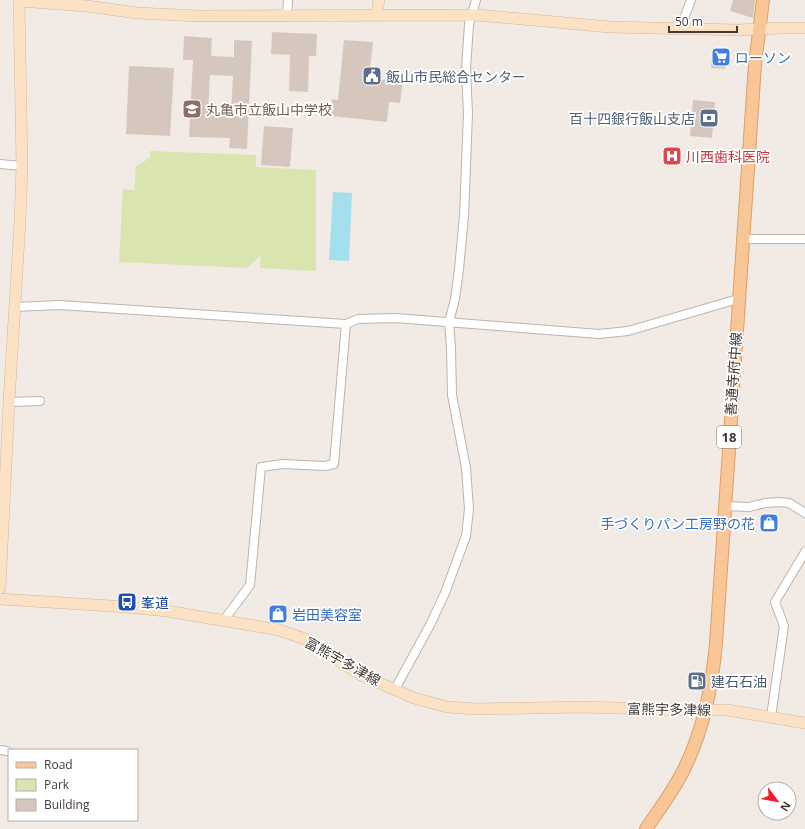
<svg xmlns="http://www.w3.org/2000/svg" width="805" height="829" font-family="'Open Sans','Noto Sans JP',sans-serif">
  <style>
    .green { fill: #d9e4af }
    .water { fill: #a3dfec }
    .building { fill: #d6c7be; fill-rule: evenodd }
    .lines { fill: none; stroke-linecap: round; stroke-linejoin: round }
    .street-casing { stroke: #bfb3ab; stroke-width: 10 }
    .secondary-casing { stroke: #d3b699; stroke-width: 12 }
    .primary-casing { stroke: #dd9f67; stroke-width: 14 }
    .street { stroke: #fff; stroke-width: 8 }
    .secondary { stroke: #fce2c5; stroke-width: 11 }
    .primary { stroke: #f9c697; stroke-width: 12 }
    .labels { text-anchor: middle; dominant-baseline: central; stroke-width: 3.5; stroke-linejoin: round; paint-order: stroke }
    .shield { fill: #fff; stroke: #7c7572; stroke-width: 1 }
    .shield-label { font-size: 13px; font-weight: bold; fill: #443a35 }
    .shop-label { font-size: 14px; fill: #366cbe; stroke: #fff; text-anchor: start }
    .service-label { font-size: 14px; fill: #4e5e75; stroke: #fff; text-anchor: start }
    .education-label { font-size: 14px; fill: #785e54; stroke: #fff; text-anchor: start }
    .health-label { font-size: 14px; fill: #be3a42; stroke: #fff; text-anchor: start }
    .street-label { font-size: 14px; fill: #443a35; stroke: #fff }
    .transit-label { font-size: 14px; fill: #164399; stroke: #fff; text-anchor: start }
  </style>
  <rect width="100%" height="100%" fill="#f2ebe5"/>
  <polygon class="green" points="150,151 256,155 256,167 316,170 316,271 260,268 261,255 247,268 119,262 123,189 134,190 136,166 150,158"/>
  <polygon class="water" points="333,192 352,193 349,261 329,260"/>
  <g class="building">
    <polygon points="733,0 755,0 753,18 730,11"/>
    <polygon points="272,32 317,34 316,56 309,56 308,92 289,91 290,55 271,54"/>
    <path d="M 184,36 L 212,38 L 211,56 L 234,57 L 234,40 L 252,41 L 247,149 L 229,148 L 230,138 L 189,137 L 193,60 L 183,60 ZM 210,75 L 233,76 L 231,113 L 208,112 Z"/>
    <polygon points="344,40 373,42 369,79 403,81 400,103 389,102 387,122 331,116 332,99 338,100"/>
    <polygon points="713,50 727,51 725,69 711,68"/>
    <polygon points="129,66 174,68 170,136 126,134"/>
    <polygon points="693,100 715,102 712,138 690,136"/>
    <polygon points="264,126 293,128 290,167 261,165"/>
  </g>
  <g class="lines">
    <defs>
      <g id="street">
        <polyline points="287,15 288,0"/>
        <polyline points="682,29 683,21 691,0"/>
        <polyline points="0,164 22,166"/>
        <polyline points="742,239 805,239"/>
        <polyline points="14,307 59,305 346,324 358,319 395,318 599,334 628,331 738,299"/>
        <polyline points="9,402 40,401"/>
        <polyline points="725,506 749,507 765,503 779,502 789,503 805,513"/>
        <polyline points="224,620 250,585 261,467 283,464 325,466 334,464 346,324"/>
        <polyline points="395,689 430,625 445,593 466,536 469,509 466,468 452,395 451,348 449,322 455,299 459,269 464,216 468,114 466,69 469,24 476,0"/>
        <polyline points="771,717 784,626 775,602 805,552"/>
        <polyline points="0,750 7,751"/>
      </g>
      <g id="secondary">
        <polyline points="19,1 87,6 137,13 199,16 478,15 610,27 738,30 781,28 805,28"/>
        <polyline points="377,14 379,0"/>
        <polyline points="0,588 9,402 20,221 22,167 19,0"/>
        <polyline points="0,599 127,607 167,611 279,630 305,639 361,675 414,698 447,707 476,709 582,707 685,710 727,710 805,723"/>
      </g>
      <path id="primary" d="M 646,829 C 658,811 671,794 681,775 C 703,734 712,689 716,643 L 755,64 L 763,0"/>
    </defs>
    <use href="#street" class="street-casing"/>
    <use href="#secondary" class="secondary-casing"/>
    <use href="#primary" class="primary-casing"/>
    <use href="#street" class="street"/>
    <use href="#secondary" class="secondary"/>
    <use href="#primary" class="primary"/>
  </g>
  <defs>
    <symbol id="supermarket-square" viewBox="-11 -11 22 22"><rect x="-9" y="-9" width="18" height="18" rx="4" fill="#3f7fe0" stroke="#fff"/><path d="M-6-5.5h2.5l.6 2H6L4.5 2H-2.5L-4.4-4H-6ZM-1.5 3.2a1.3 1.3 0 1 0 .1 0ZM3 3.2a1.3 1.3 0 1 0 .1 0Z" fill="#fff"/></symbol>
    <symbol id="civic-square" viewBox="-11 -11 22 22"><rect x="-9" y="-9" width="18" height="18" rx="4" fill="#5c6f8a" stroke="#fff"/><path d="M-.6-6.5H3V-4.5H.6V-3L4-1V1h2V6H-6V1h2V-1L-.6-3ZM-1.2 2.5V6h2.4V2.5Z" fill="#fff"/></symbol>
    <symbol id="school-square" viewBox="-11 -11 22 22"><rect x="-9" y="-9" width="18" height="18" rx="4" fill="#8d6e63" stroke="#fff"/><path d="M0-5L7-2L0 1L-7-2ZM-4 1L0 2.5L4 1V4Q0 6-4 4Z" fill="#fff"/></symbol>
    <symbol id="bank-square" viewBox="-11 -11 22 22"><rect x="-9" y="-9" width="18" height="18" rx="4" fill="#5c6f8a" stroke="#fff"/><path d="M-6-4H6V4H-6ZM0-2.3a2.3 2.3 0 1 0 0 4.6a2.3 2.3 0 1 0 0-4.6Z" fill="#fff"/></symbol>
    <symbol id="hospital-square" viewBox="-11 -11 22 22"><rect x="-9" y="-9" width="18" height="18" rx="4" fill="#e0444e" stroke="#fff"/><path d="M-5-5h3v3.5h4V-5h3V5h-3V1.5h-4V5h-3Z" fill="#fff"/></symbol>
    <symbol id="shop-square" viewBox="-11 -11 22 22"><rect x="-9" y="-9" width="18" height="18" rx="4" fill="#3f7fe0" stroke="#fff"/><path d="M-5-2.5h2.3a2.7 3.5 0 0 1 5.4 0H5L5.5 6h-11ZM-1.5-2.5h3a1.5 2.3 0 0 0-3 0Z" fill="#fff"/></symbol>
    <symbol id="bus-square" viewBox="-11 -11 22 22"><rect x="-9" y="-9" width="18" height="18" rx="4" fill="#1a4fb4" stroke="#fff"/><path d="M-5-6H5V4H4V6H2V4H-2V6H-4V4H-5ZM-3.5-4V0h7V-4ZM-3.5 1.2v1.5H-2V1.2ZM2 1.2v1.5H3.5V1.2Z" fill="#fff"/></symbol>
    <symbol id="fuel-square" viewBox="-11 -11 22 22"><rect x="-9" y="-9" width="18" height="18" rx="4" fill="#5c6f8a" stroke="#fff"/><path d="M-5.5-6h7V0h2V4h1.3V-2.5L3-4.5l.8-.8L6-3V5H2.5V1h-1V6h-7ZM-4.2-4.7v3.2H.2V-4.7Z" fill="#fff"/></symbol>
  </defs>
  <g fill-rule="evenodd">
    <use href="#supermarket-square" x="710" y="46" width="22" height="22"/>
    <use href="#civic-square" x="361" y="65" width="22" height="22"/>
    <use href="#school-square" x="181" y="98" width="22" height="22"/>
    <use href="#bank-square" x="698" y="107" width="22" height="22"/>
    <use href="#hospital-square" x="661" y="145" width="22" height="22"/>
    <use href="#shop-square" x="758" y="512" width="22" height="22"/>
    <use href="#bus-square" x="116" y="591" width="22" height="22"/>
    <use href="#shop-square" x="267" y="603" width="22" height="22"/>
    <use href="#fuel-square" x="686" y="670" width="22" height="22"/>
  </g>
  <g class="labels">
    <rect class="shield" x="717" y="426" width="24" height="22" rx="3"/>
    <g class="shield-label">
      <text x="729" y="437">18</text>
    </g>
    <g class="shop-label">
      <text x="735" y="57">ローソン</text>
      <text x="755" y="523" text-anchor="end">手づくりパン工房野の花</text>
      <text x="292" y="614">岩田美容室</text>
    </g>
    <g class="service-label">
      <text x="386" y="76">飯山市民総合センター</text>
      <text x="695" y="118" text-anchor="end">百十四銀行飯山支店</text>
      <text x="711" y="681">建石石油</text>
    </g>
    <g class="education-label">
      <text x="206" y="109">丸亀市立飯山中学校</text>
    </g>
    <g class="health-label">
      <text x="686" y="156">川西歯科医院</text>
    </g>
    <g class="street-label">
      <text transform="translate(733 374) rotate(-86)">善通寺府中線</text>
      <text transform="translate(343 661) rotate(29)">富熊宇多津線</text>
      <text transform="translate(669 709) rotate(1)">富熊宇多津線</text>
    </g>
    <g class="transit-label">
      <text x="141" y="602">峯道</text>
    </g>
  </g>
  <rect x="8" y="749" width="130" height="72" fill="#ffffff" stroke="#b4b0ae"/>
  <rect x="16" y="762" width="20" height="6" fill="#f9c697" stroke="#b4b0ae"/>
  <text x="44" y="769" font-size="12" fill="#443a35">Road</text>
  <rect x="16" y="779" width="20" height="12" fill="#d9e4af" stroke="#b4b0ae"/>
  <text x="44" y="789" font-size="12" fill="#443a35">Park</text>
  <rect x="16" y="799" width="20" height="12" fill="#d6c7be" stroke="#b4b0ae"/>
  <text x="44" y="809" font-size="12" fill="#443a35">Building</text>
  <g transform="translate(777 801) rotate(122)"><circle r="19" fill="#ffffff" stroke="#b4b0ae"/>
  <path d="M0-3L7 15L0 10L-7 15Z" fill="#ef1e2f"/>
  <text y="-6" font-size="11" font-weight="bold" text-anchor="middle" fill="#443a35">N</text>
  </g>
  <path d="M669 26v6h68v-6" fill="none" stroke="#443a35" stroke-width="2"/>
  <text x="675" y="26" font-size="12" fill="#443a35" stroke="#ffffff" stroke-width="3" paint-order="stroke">50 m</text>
</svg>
